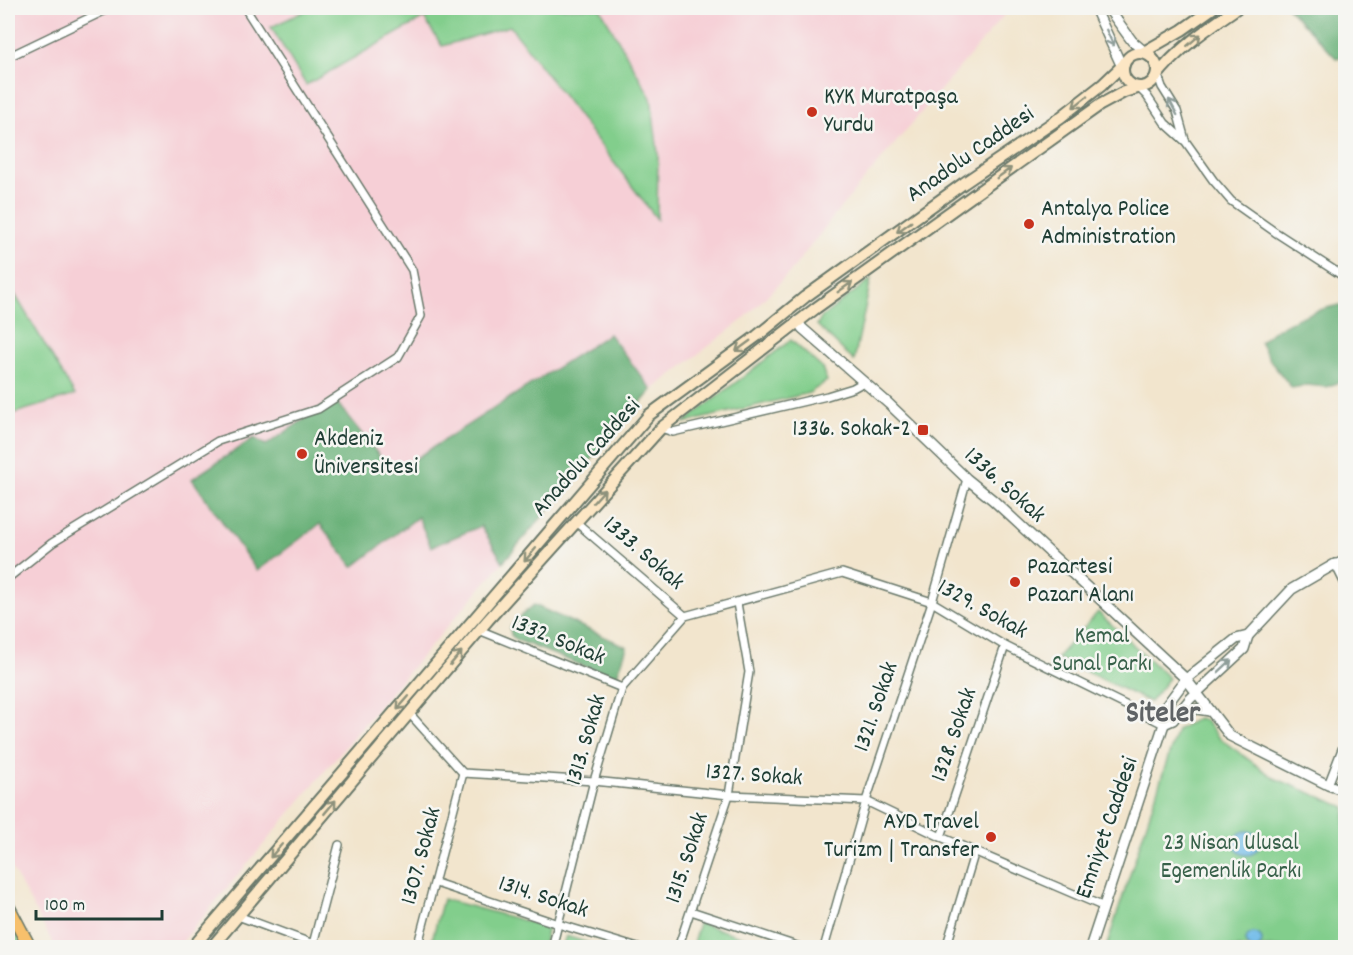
<svg xmlns="http://www.w3.org/2000/svg" width="1353" height="955" font-family="Dekko,sans-serif">
  <style>
    .built { fill: #f6cfd6 }
    .green { fill: #82ce8c; stroke: #508660; stroke-width: 1.5 }
    .forest { fill: #69b178; stroke: #447756; stroke-width: 1.5 }
    .water { fill: #71bcea; stroke: #487c8f; stroke-width: 1.5 }
    .lines { fill: none; stroke-linecap: round; stroke-linejoin: round }
    .minor-casing { stroke: #69786a; stroke-width: 10 }
    .tertiary-casing { stroke: #69786a; stroke-width: 12 }
    .secondary-casing { stroke: #69786a; stroke-width: 14 }
    .trunk-casing { stroke: #69786a; stroke-width: 15 }
    .minor { stroke: #fff; stroke-width: 7 }
    .tertiary { stroke: #fff; stroke-width: 9 }
    .secondary { stroke: #fce6c4; stroke-width: 10 }
    .trunk { stroke: #f7c06c; stroke-width: 12 }
    .oneway { stroke: #8f9e9a }
    .oneway2 { stroke: #8e927c }
    .poi-dot { fill: #c8321e; stroke: #f6f6f2; stroke-width: 2 }
    .labels { text-anchor: middle; dominant-baseline: central; stroke-width: 5; stroke-linejoin: round; paint-order: stroke }
    .poi-label { font-size: 24px; fill: #1f3d34; stroke: #f6f6f2; text-anchor: start }
    .street-label { font-size: 24px; fill: #1f3d34; stroke: #f6f6f2 }
    .park-label { font-size: 24px; fill: #38614a; stroke: #f6f6f2 }
    .district-label { font-size: 30px; font-weight: bold; fill: #5f6365; stroke: #f6f6f2 }
  </style>
  <rect width="100%" height="100%" fill="#f6f6f2"/>
  <filter id="ink" filterUnits="userSpaceOnUse"><feTurbulence type="fractalNoise" baseFrequency=".0167" numOctaves="2"/><feDisplacementMap in="SourceGraphic" scale="12" xChannelSelector="R" yChannelSelector="G"/><feConvolveMatrix kernelMatrix="1 2 1 2 8 2 1 2 1" color-interpolation-filters="sRGB"/></filter>
  <filter id="wash" filterUnits="userSpaceOnUse"><feTurbulence type="fractalNoise" baseFrequency=".008" numOctaves="4" result="noise"/><feDisplacementMap in="SourceGraphic" scale="24" xChannelSelector="R" yChannelSelector="G"/><feGaussianBlur stdDeviation="1.35" result="paint"/><feColorMatrix in="noise" values="0 0 0 0 0 0 0 0 0 0 0 0 0 0 0 0 0 1.4 0 .05"/><feComposite in="paint" operator="in"/></filter>
  <g filter="url(#wash)">
    <rect width="100%" height="100%" fill="#f2e5cd"/>
    <polygon class="built" points="8,8 1010,8 841,207 791,271 745,318 652,390 390,693 177,948 55,947 8,861"/>
    <g class="green">
      <polygon points="311,8 600,8 651,98 658,153 657,219 510,26 442,46 424,18 306,85 271,27"/>
      <polygon points="871,279 854,361 817,325 822,317"/>
      <polygon points="8,283 75,395 8,415"/>
      <polygon points="791,340 822,368 827,381 809,393 683,423"/>
      <polygon points="1098,612 1169,678 1150,702 1057,658"/>
      <polygon points="1198,718 1205,720 1218,737 1274,778 1345,807 1345,947 1106,948 1177,730"/>
      <polygon points="443,899 548,927 543,947 430,947"/>
      <polygon points="8,918 24,947 8,947"/>
      <polygon points="699,923 774,947 692,947"/>
      <polygon points="566,936 601,947 562,947"/>
    </g>
    <g class="forest">
      <polygon points="1288,8 1345,8 1345,57 1336,58"/>
      <path d="M 1345,304 L 1345,380 L 1326,387 L 1307,385 L 1292,388 L 1271,362 L 1260,342 C 1282,322 1316,309 1345,304 Z"/>
      <polygon points="609,334 652,390 503,562 481,526 431,547 418,517 353,567 320,524 257,571 192,479 254,438 266,445 334,399 393,473"/>
      <polygon points="534,605 627,647 616,679 517,640 511,635 510,628 515,621"/>
    </g>
    <g class="water">
      <circle cx="1247" cy="843" r="12"/>
      <circle cx="1254" cy="941" r="8"/>
    </g>
  </g>
  <g filter="url(#ink)">
    <g class="lines">
      <defs>
        <g id="minor">
          <polyline points="8,57 110,8"/>
          <polyline points="1157,73 1162,87 1177,111 1185,140"/>
          <polyline points="1138,87 1147,96 1165,123 1186,142 1213,180 1231,201 1275,232 1346,278"/>
          <polyline points="661,428 673,432 827,396 853,388 864,382"/>
          <polyline points="576,522 685,616"/>
          <polyline points="1346,559 1335,564 1346,586"/>
          <polyline points="8,578 52,543 218,441 318,409 398,357 421,316 412,270 245,8"/>
          <polyline points="479,630 622,688"/>
          <polyline points="409,713 463,773 594,781 729,795 866,801 941,837 1102,906"/>
          <polyline points="1328,785 1346,739"/>
          <polyline points="941,837 1005,646"/>
          <polyline points="436,883 558,924 638,948"/>
          <polyline points="691,911 803,948"/>
          <polyline points="238,916 324,948"/>
          <polyline points="312,948 339,845"/>
          <polyline points="417,948 463,773"/>
          <polyline points="552,948 594,781 622,688 685,616 842,573 932,602 1005,646 1164,724"/>
          <polyline points="678,948 729,795 749,672 737,603"/>
          <polyline points="824,948 866,801 932,602 967,479"/>
          <polyline points="946,948 975,851"/>
        </g>
        <g id="tertiary">
          <polyline points="1095,8 1123,69"/>
          <polyline points="1108,8 1132,41 1147,54"/>
          <polyline points="798,321 802,328 889,404 967,479 993,500 1186,679 1230,736 1328,785 1346,791"/>
          <polyline points="1178,713 1197,709 1210,711"/>
          <polyline points="1164,724 1173,720 1190,699 1244,649 1248,636"/>
          <polyline points="1090,948 1164,724 1163,710 1186,679 1236,639 1248,636 1292,589 1335,564"/>
        </g>
        <g id="secondary">
          <polyline points="1142,53 1182,30 1213,8"/>
          <circle cx="1140" cy="70" r="17"/>
          <path d="M 1155,78 C 1177,49 1208,28 1237,8"/>
          <polyline points="192,948 649,415 757,336 805,297 964,183 1061,117 1102,85 1124,64"/>
          <polyline points="211,948 488,620 661,428 816,308 996,179 1100,105 1124,92 1141,87"/>
        </g>
        <polyline id="trunk" points="8,906 30,948"/>
      </defs>
      <use href="#minor" class="minor-casing"/>
      <use href="#tertiary" class="tertiary-casing"/>
      <use href="#secondary" class="secondary-casing"/>
      <use href="#trunk" class="trunk-casing"/>
      <use href="#minor" class="minor"/>
      <use href="#tertiary" class="tertiary"/>
      <use href="#secondary" class="secondary"/>
      <use href="#trunk" class="trunk"/>
    </g>
    <defs><path id="oneway-shaft" d="M-6 0H5M1.5-3L5.5 0L1.5 3" fill="none" stroke-width="1.6" stroke-linecap="round" stroke-linejoin="round" transform="scale(1.5)"/></defs>
    <g class="oneway">
      <use href="#oneway-shaft" transform="translate(1110 38) rotate(65)"/>
      <use href="#oneway-shaft" transform="translate(1173 107) rotate(-118)"/>
      <use href="#oneway-shaft" transform="translate(1225 666) rotate(-43)"/>
    </g>
    <g class="oneway2">
      <use href="#oneway-shaft" transform="translate(1194 40) rotate(-41)"/>
      <use href="#oneway-shaft" transform="translate(1080 102) rotate(142)"/>
      <use href="#oneway-shaft" transform="translate(1004 173) rotate(-35)"/>
      <use href="#oneway-shaft" transform="translate(904 227) rotate(144)"/>
      <use href="#oneway-shaft" transform="translate(845 287) rotate(-35)"/>
      <use href="#oneway-shaft" transform="translate(743 346) rotate(144)"/>
      <use href="#oneway-shaft" transform="translate(599 496) rotate(-48)"/>
      <use href="#oneway-shaft" transform="translate(530 555) rotate(131)"/>
      <use href="#oneway-shaft" transform="translate(456 658) rotate(-50)"/>
      <use href="#oneway-shaft" transform="translate(403 703) rotate(131)"/>
      <use href="#oneway-shaft" transform="translate(330 807) rotate(-50)"/>
      <use href="#oneway-shaft" transform="translate(276 851) rotate(131)"/>
    </g>
  </g>
  <g class="poi-dot">
    <circle cx="812" cy="112" r="6"/>
    <circle cx="1029" cy="224" r="6"/>
    <rect x="917" y="424" width="12" height="12" rx="3"/>
    <circle cx="302" cy="454" r="6"/>
    <circle cx="1015" cy="582" r="6"/>
    <circle cx="991" cy="837" r="6"/>
  </g>
  <g class="labels">
    <g class="poi-label">
      <text x="824" y="98">KYK Muratpaşa<tspan x="824" dy="28">Yurdu</tspan></text>
      <text x="1041" y="210">Antalya Police<tspan x="1041" dy="28">Administration</tspan></text>
      <text x="911" y="430" text-anchor="end">1336. Sokak-2</text>
      <text x="314" y="440">Akdeniz<tspan x="314" dy="28">Üniversitesi</tspan></text>
      <text x="1027" y="568">Pazartesi<tspan x="1027" dy="28">Pazarı Alanı</tspan></text>
      <text x="979" y="823" text-anchor="end">AYD Travel<tspan x="979" dy="28">Turizm | Transfer</tspan></text>
    </g>
    <g class="street-label">
      <text transform="translate(971 155) rotate(-35)">Anadolu Caddesi</text>
      <text transform="translate(587 458) rotate(-48)">Anadolu Caddesi</text>
      <text transform="translate(1004 486) rotate(42)">1336. Sokak</text>
      <text transform="translate(643 554) rotate(41)">1333. Sokak</text>
      <text transform="translate(982 610) rotate(29)">1329. Sokak</text>
      <text transform="translate(558 641) rotate(22)">1332. Sokak</text>
      <text transform="translate(877 707) rotate(-71)">1321. Sokak</text>
      <text transform="translate(955 735) rotate(-71)">1328. Sokak</text>
      <text transform="translate(587 740) rotate(-74)">1313. Sokak</text>
      <text transform="translate(754 776) rotate(4)">1327. Sokak</text>
      <text transform="translate(1108 828) rotate(-71)">Emniyet Caddesi</text>
      <text transform="translate(422 856) rotate(-75)">1307. Sokak</text>
      <text transform="translate(688 858) rotate(-72)">1315. Sokak</text>
      <text transform="translate(543 898) rotate(18)">1314. Sokak</text>
    </g>
    <g class="park-label">
      <text x="1102" y="637">Kemal<tspan x="1102" dy="28">Sunal Parkı</tspan></text>
      <text x="1231" y="844">23 Nisan Ulusal<tspan x="1231" dy="28">Egemenlik Parkı</tspan></text>
    </g>
    <g class="district-label">
      <text x="1163" y="715">Siteler</text>
    </g>
  </g>
  <rect width="1353" height="955" fill="none" stroke="#f6f6f2" stroke-width="30"/>
  <path d="M36 910v9h126v-9" fill="none" stroke="#1f3d34" stroke-width="3"/>
  <text x="45" y="910" font-size="18" fill="#1f3d34" stroke="#f6f6f2" stroke-width="4.5" paint-order="stroke">100 m</text>
</svg>
